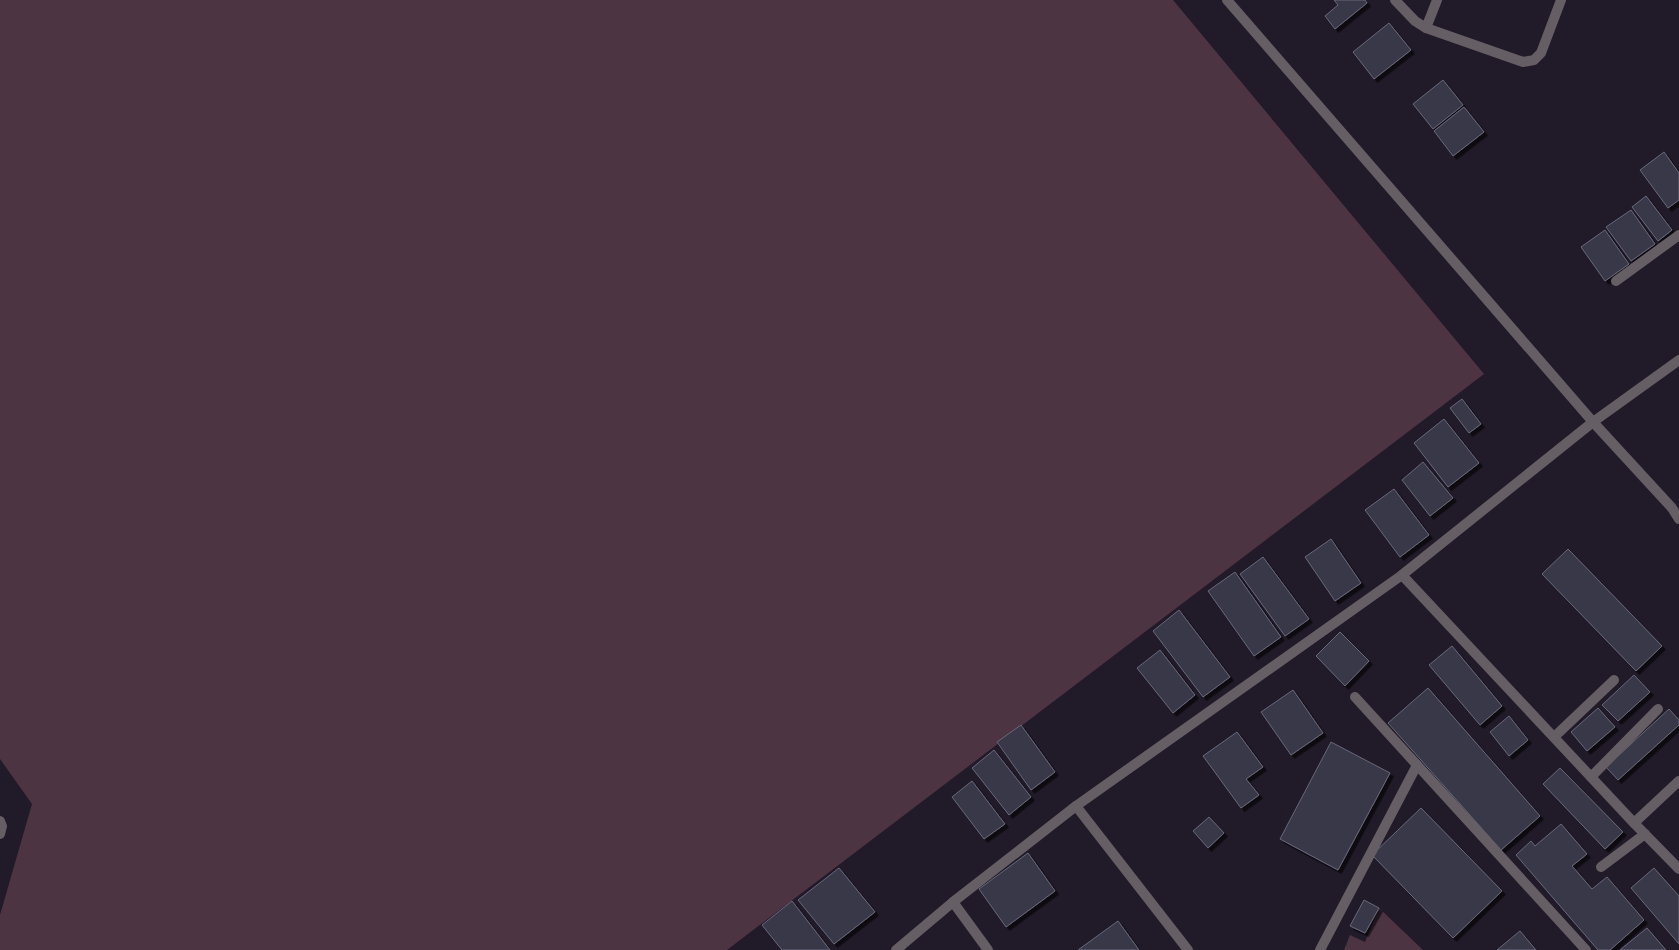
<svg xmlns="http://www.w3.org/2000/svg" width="1679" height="950" font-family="Literata,serif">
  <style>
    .green { fill: #4d3443 }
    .building { fill: #383748; stroke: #6a687c; filter: url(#shadow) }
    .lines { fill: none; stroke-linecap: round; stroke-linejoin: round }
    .minor { stroke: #655e65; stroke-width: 10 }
  </style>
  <defs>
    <filter id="shadow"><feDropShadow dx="3.5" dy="3.5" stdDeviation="0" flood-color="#0009"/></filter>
  </defs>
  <rect width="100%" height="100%" fill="#211a29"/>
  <g class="green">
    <polygon points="0,0 1173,0 1484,374 727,950 0,950 0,915 32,804 0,759"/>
    <polygon points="1379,908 1423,950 1344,950 1350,935 1365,942"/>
  </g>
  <g class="building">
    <polygon points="1334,0 1365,0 1367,3 1335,29 1325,16 1338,5"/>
    <polygon points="1389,23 1411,50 1374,79 1353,52"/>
    <polygon points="1443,80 1463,105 1433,129 1413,104"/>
    <polygon points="1464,107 1484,132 1453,156 1434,131"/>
    <polygon points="1664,152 1679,173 1679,200 1668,208 1640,170"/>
    <polygon points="1646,196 1672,230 1658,241 1632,207"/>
    <polygon points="1631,210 1655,244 1631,261 1606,227"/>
    <polygon points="1605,230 1629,264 1605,281 1581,247"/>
    <polygon points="1462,399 1481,424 1469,433 1450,408"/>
    <polygon points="1444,419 1479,463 1448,487 1414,443"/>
    <polygon points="1423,462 1453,498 1430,516 1402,480"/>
    <polygon points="1394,489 1429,535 1400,557 1365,510"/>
    <polygon points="1331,539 1361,583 1335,601 1305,557"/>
    <polygon points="1568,549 1662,646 1636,671 1542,574"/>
    <polygon points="1263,557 1309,619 1285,636 1240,574"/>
    <polygon points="1235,572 1281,637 1254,656 1208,591"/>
    <polygon points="1179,610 1230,677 1203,697 1153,631"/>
    <polygon points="1340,632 1369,661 1345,686 1316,656"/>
    <polygon points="1452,646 1502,706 1480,725 1429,665"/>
    <polygon points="1160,650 1195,695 1173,713 1137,668"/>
    <polygon points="1634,675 1650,692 1618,721 1602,705"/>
    <polygon points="1428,688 1540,816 1501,850 1388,723"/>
    <polygon points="1293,690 1323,733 1291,755 1261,712"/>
    <polygon points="1598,708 1615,727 1587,751 1571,732"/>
    <polygon points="1669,709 1679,720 1679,725 1618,780 1606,767"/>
    <polygon points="1509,716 1528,740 1509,756 1490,732"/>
    <polygon points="1021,725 1055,772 1031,790 997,742"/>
    <polygon points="1237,732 1263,767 1246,779 1259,795 1241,808 1203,756"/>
    <polygon points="1331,742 1390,773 1338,870 1280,839"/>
    <polygon points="994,750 1031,797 1009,815 972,768"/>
    <polygon points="1560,768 1623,832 1605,849 1543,784"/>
    <polygon points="972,781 1005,824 984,839 952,797"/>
    <polygon points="1421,808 1502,891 1453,938 1372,855"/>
    <polygon points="1209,817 1224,833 1208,848 1193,831"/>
    <polygon points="1561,824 1587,854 1572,866 1592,889 1607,877 1644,920 1610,950 1598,950 1516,855 1531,841 1535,846"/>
    <polygon points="1028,853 1055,891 1006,927 979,889"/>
    <polygon points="839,868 875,912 834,944 798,900"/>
    <polygon points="1654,868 1679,896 1679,944 1631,888"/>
    <polygon points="1364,900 1379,908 1365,933 1350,926"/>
    <polygon points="792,901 830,950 782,950 762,925"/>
    <polygon points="1118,921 1139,950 1078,950"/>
    <polygon points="1647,928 1666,950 1620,950"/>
    <polygon points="1520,931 1536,950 1497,950"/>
  </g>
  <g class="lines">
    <g class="minor">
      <polyline points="1227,0 1593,422 1672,508 1679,519"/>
      <polyline points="1395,0 1415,21 1426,28 1523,62 1534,60 1541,53 1561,0"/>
      <polyline points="1426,28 1437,0"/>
      <polyline points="1616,281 1679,235"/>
      <polyline points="1402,575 1634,823 1679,869"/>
      <polyline points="1355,697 1586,950"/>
      <polyline points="1554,737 1614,680"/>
      <polyline points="1591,777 1658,709"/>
      <polyline points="1076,806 1188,950"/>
      <polyline points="0,821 2,826 0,834"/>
      <polyline points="1634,823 1679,781"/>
      <polyline points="1601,867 1645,834"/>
      <polyline points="953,902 988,950"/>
      <polyline points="896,950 953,902 1076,806 1402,575 1593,422 1679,360"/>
      <polyline points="1320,950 1417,765"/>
    </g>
  </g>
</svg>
